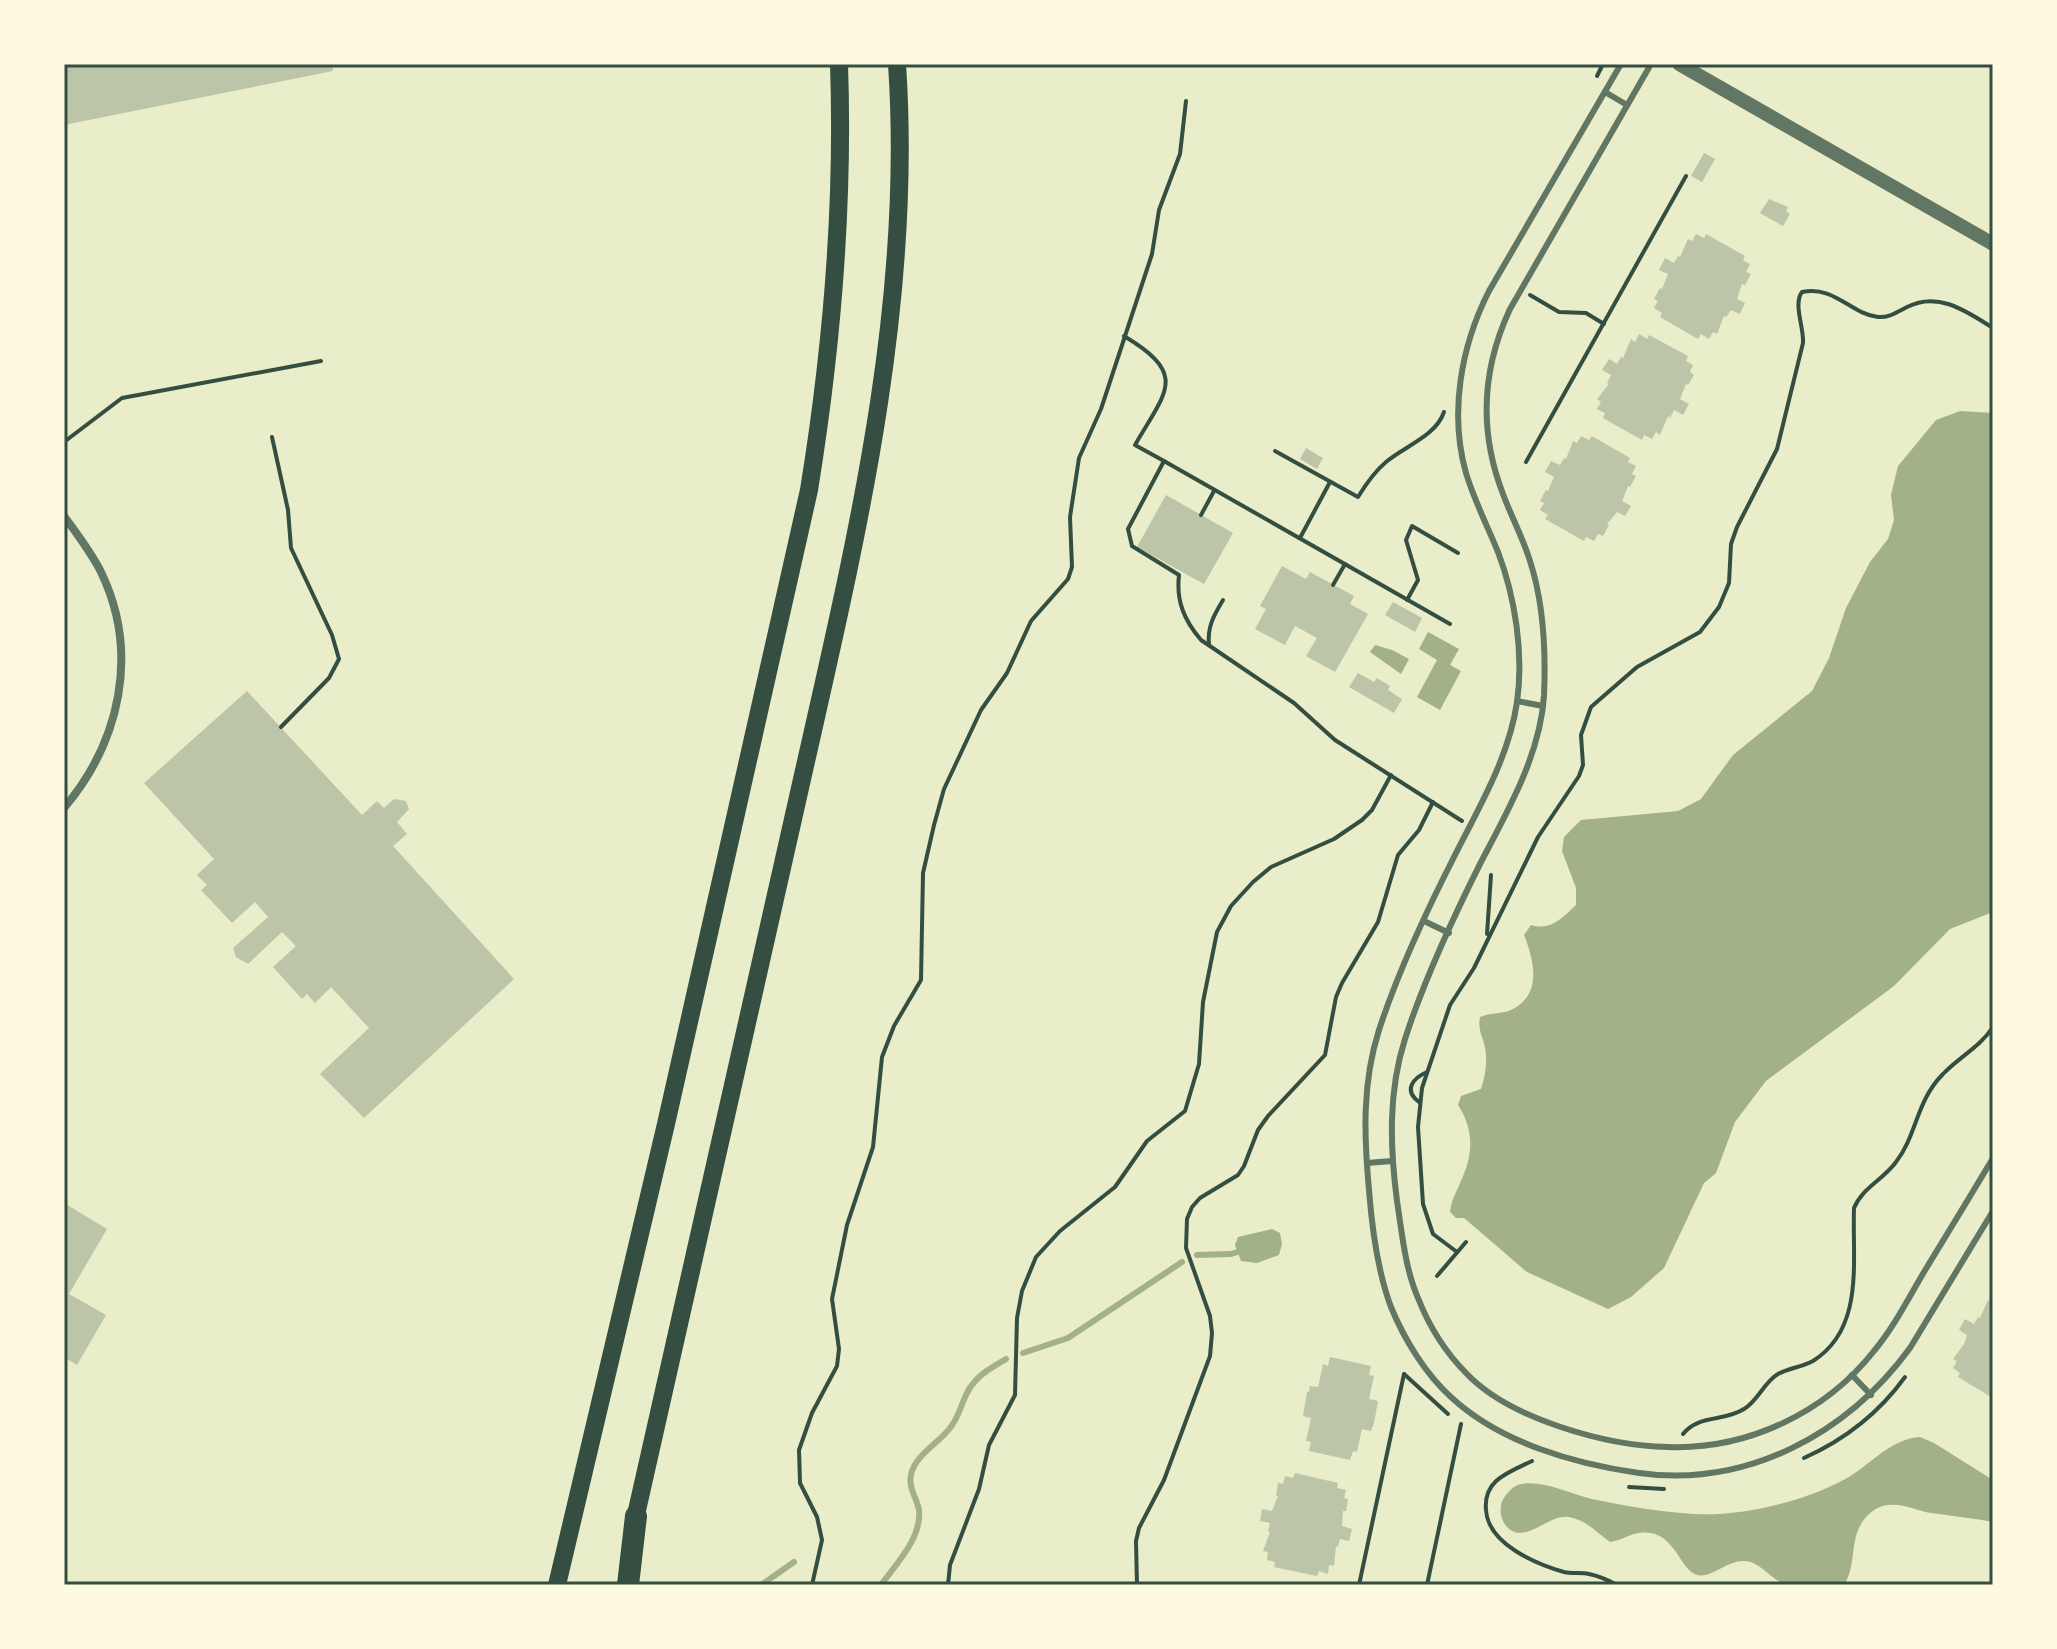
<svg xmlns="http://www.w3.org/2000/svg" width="2057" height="1649" font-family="'Exo 2',sans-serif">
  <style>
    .water { fill: #a3b18a }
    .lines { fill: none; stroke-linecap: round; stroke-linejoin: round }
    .stream { stroke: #a3b18a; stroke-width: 6 }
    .building { fill: #bcc5a7 }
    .path { stroke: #344e41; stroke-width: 4 }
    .service { stroke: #617663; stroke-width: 6 }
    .minor { stroke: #617663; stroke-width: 8 }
    .tertiary { stroke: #617663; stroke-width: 14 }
    .primary { stroke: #344e41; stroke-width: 18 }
    .motorway { stroke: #344e41; stroke-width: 22 }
    .neatline { fill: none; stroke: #344e41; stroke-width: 3 }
  </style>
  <rect width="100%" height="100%" fill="#e9edc9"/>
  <g class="water">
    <path d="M 1960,411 L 1993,413 L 1993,912 L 1950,929 L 1894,986 L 1766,1081 L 1735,1122 L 1716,1173 L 1704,1183 L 1664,1268 L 1631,1297 L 1608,1309 L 1527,1272 L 1464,1218 L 1456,1218 L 1450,1212 C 1451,1201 1456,1193 1460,1183 C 1473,1156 1475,1131 1458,1105 L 1461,1096 L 1481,1089 C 1486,1074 1488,1058 1484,1043 C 1481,1033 1478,1028 1480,1017 C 1492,1012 1503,1014 1511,1010 C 1543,995 1534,960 1524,935 L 1531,925 C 1551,931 1562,918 1576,905 L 1576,888 L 1562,851 L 1564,837 L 1581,820 L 1678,811 L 1701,799 L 1733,755 L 1812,691 L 1829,658 L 1846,608 L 1870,562 L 1888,539 L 1894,520 L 1891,495 L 1898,466 L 1936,420 Z"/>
    <polygon points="1428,632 1459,649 1450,665 1461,671 1440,710 1417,697 1437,660 1419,649"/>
    <polygon points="1375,645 1392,650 1409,659 1401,674 1370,652"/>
    <polygon points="1272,1229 1280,1233 1282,1244 1279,1255 1257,1263 1241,1261 1235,1245 1238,1237"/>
    <path d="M 1920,1437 L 1934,1443 L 1993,1480 L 1993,1522 C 1972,1518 1952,1516 1931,1513 C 1918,1511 1903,1503 1889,1505 C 1877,1505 1865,1516 1860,1526 C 1850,1545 1856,1567 1844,1585 C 1829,1585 1794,1589 1782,1583 C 1771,1578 1762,1566 1751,1562 C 1730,1556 1713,1579 1697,1575 C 1678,1569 1675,1528 1639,1533 C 1629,1534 1621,1541 1610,1542 C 1596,1532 1586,1520 1569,1517 C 1547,1513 1522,1550 1504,1523 C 1501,1518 1500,1511 1501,1505 C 1503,1496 1512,1486 1521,1484 C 1543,1480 1571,1494 1592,1499 C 1625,1506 1661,1512 1694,1514 C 1742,1517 1812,1500 1852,1475 C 1875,1460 1892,1439 1920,1437 Z"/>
  </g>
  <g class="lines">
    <g class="stream">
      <polyline points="1197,1255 1231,1254 1244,1250"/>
      <polyline points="1023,1353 1068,1338 1182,1262"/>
      <polyline points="761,1585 794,1562"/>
      <path d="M 881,1585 C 896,1564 922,1538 919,1510 C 917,1499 908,1487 911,1475 C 914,1456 939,1443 950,1428 C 961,1415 962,1397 972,1385 C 981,1373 994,1366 1006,1359"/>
    </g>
  </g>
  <g class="building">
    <polygon points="64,64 332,64 333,71 64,125"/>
    <polygon points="1704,153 1715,159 1702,182 1691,176"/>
    <polygon points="1769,199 1788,207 1786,211 1790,214 1783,226 1760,213"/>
    <polygon points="1696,234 1704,238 1706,234 1745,256 1743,260 1750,264 1746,272 1751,274 1745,285 1742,284 1737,299 1745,303 1740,314 1731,310 1726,317 1724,316 1717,334 1713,332 1709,339 1701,334 1698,339 1660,317 1662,313 1654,308 1658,301 1654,299 1660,288 1662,289 1668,274 1659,270 1665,258 1674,263 1678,256 1680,257 1688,239 1692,241"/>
    <polygon points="1639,334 1647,339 1649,335 1688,356 1686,361 1693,365 1690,372 1694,375 1688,385 1686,384 1680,399 1689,404 1683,415 1674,410 1670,418 1668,416 1660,435 1656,432 1652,439 1644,435 1642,440 1603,418 1605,413 1597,409 1601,402 1597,399 1609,384 1607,383 1611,375 1602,370 1609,359 1617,364 1621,357 1623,358 1631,339 1635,342"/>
    <polygon points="1581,436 1589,440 1592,436 1630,458 1628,462 1636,466 1632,474 1636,476 1630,487 1628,486 1622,501 1631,506 1625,516 1617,512 1607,524 1609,525 1603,536 1598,534 1594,541 1586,537 1584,541 1545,519 1548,515 1540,510 1544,503 1540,501 1546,490 1548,491 1554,477 1545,472 1551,461 1560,465 1564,458 1566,459 1573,441 1577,443"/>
    <polygon points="1306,448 1323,458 1317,469 1300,459"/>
    <polygon points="1166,495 1233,533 1204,584 1137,547"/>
    <polygon points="1282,566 1306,579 1310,572 1354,596 1350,604 1368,614 1335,672 1306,656 1317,638 1295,626 1285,645 1255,629 1266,609 1260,606"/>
    <polygon points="1393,602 1422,618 1415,632 1385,615"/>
    <polygon points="1358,673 1374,682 1377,678 1390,686 1388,690 1402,699 1394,713 1349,687"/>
    <polygon points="247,691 362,815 377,801 384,808 394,799 406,801 409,809 397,822 407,834 393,846 514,979 364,1118 320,1074 369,1028 331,987 315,1003 307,994 302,999 273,967 296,946 282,932 248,964 236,957 233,948 268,917 255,902 232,923 201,890 207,885 197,875 214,859 144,783"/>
    <polygon points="64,1203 107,1229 69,1294 106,1315 77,1365 64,1357"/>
    <polygon points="1988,1300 1993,1303 1993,1398 1958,1377 1960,1373 1953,1368 1957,1361 1953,1359 1964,1344 1967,1335 1959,1330 1965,1319 1974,1324 1978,1317 1980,1318"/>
    <polygon points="1330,1357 1371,1366 1369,1375 1374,1376 1369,1399 1378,1401 1374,1423 1371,1431 1362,1429 1357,1452 1353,1451 1350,1460 1309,1451 1311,1442 1306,1441 1311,1418 1303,1416 1307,1392 1309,1392 1310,1386 1318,1387 1323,1364 1328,1366"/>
    <polygon points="1295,1473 1338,1483 1337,1488 1346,1490 1344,1498 1348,1499 1346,1511 1343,1511 1342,1526 1352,1529 1349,1541 1340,1539 1338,1547 1336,1546 1334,1566 1329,1565 1328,1574 1319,1571 1317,1576 1274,1567 1275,1562 1267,1560 1268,1552 1263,1551 1270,1532 1268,1531 1270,1523 1260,1521 1262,1509 1272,1511 1278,1496 1276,1496 1278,1483 1283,1484 1285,1476 1293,1478"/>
  </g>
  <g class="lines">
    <g class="path">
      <polyline points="1597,76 1603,64"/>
      <polyline points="1530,295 1559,312 1586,313 1604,324"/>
      <path d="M 1124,336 C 1189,375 1166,391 1135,445 L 1164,461 L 1128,529 L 1132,546 L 1179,575 C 1176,601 1184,620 1201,640 L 1294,703 L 1335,740 L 1462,821"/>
      <polyline points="272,437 288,510 291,548 332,635 339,659 329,678 281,727"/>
      <polyline points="64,442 122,398 321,361"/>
      <path d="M 1275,451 L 1358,497 C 1366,484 1374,472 1386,462 C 1405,446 1436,436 1444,412"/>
      <polyline points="1164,461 1450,624"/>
      <polyline points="1526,462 1686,176"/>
      <polyline points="1201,515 1214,491"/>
      <polyline points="1300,538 1330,482"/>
      <polyline points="1333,585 1345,564"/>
      <polyline points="1407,600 1418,580 1406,540 1412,526 1458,553"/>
      <path d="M 1209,645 C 1207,627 1214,615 1223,600"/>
      <polyline points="1487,934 1491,875"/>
      <path d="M 1419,1102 C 1403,1090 1413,1078 1427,1072"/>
      <path d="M 1457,1252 L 1433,1234 L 1423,1204 L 1418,1127 L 1422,1088 L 1450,1005 L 1474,968 L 1538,837 L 1579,776 L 1583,765 L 1581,735 L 1591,707 L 1637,667 L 1700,632 L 1719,607 L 1729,583 L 1731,544 L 1737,527 L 1777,449 L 1803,343 C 1804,327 1793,304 1802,292 C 1834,285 1851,314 1878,317 C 1889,318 1897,312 1907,307 C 1938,291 1966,311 1993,328"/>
      <polyline points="1437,1276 1466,1242"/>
      <polyline points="1404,1374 1448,1414"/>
      <path d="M 1683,1434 C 1699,1414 1724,1422 1744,1409 C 1758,1401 1764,1382 1778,1374 C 1789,1368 1802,1367 1813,1361 C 1865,1328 1852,1261 1854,1208 C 1863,1187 1883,1180 1896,1162 C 1917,1135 1916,1101 1943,1074 C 1959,1057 1980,1047 1993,1027"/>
      <path d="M 1804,1458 C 1844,1440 1879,1413 1905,1377"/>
      <path d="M 1532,1461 C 1509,1472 1483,1480 1486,1510 C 1488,1544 1536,1564 1564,1572 C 1572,1574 1581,1572 1589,1574 C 1599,1576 1608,1580 1617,1585"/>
      <polyline points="1629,1487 1664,1489"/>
      <polyline points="812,1585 822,1540 817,1517 800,1483 799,1450 812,1413 837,1366 839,1349 832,1299 847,1225 873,1147 882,1057 894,1026 921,980 923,873 934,825 944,789 981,710 1007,673 1031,621 1068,579 1072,567 1070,517 1079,458 1101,409 1152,254 1159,210 1180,154 1186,101"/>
      <polyline points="948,1585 950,1565 979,1489 989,1445 1015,1395 1017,1318 1022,1291 1036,1257 1060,1231 1115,1187 1147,1141 1185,1111 1199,1064 1203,1002 1217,932 1231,906 1253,882 1271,867 1334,839 1362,820 1372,810 1391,775"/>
      <polyline points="1137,1585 1136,1541 1139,1528 1164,1480 1210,1356 1212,1333 1210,1316 1186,1248 1187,1219 1192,1207 1200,1198 1238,1175 1244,1166 1258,1130 1268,1116 1325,1055 1336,997 1342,983 1378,922 1398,855 1419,830 1433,802"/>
      <polyline points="1359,1585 1404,1374"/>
      <polyline points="1427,1585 1461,1424"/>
    </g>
    <g class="service">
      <path d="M 1621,64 L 1489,291 C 1461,346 1449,413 1466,473 C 1474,500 1487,525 1498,552 C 1515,597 1524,653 1517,702 C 1509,758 1478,809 1453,859 C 1425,914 1398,972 1379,1030 C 1362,1083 1364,1136 1369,1190 C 1372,1229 1377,1270 1391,1307 C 1404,1339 1426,1375 1452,1398 C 1501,1443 1575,1464 1639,1473 C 1747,1488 1847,1434 1910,1348 L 1993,1211"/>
      <path d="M 1651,64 L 1510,309 C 1482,369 1479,432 1503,494 C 1511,516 1523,538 1530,561 C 1544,604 1546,651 1544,696 C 1540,756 1507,812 1480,864 C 1452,920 1424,980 1405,1039 C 1388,1092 1390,1147 1397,1201 C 1402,1233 1405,1268 1418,1298 C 1429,1326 1446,1353 1467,1374 C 1510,1419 1607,1446 1668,1447 C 1747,1450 1825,1413 1874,1351 C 1895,1326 1910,1295 1927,1267 C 1949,1231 1971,1195 1993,1158"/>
      <polyline points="1605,92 1627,105"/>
      <polyline points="1517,701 1543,706"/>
      <polyline points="1424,921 1449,933"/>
      <polyline points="1367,1163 1392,1161"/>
      <polyline points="1852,1375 1871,1395"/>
    </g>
    <path class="minor" d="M 64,516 C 77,534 91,552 101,572 C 140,653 120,742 64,808"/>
    <polyline class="tertiary" points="1679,64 1993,244"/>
    <g class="primary">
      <path d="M 633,1528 C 689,1284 744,1040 798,797 C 852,556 914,313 897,64"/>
      <path d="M 557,1585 L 666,1124 L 809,490 C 832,348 844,208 839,64"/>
    </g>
    <polyline class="motorway" points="628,1585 636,1516"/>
  </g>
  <rect width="2057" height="1649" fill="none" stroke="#fefae0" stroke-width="132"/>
  <rect x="66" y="66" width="1925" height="1517" class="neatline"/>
</svg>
